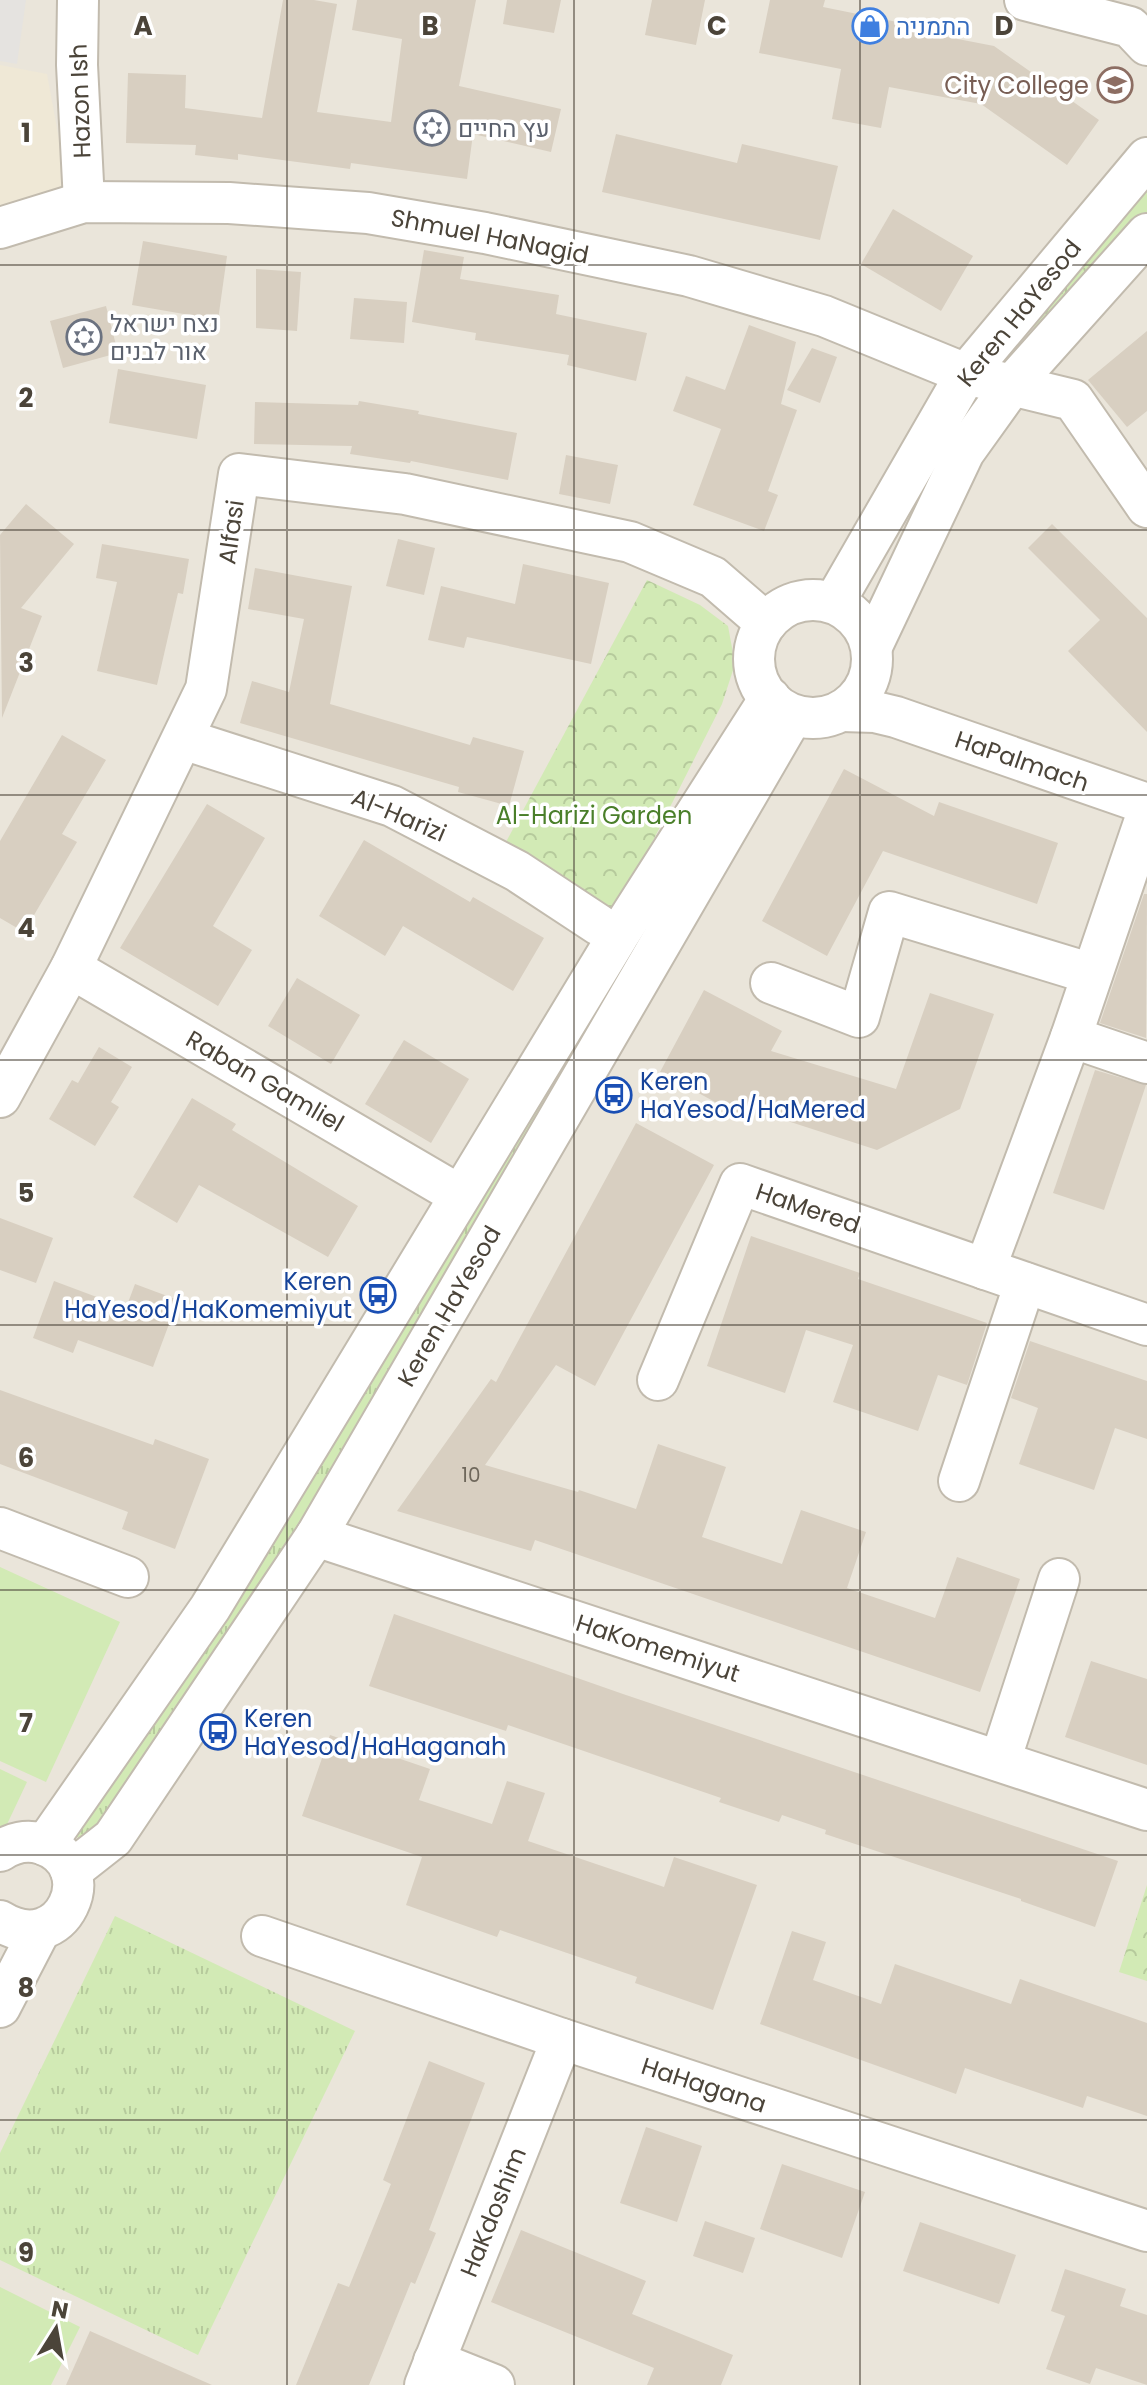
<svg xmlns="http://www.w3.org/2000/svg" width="1147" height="2385" font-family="Poppins,Heebo,sans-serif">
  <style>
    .residential { fill: #eae5da }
    .education { fill: #efe8d6 }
    .grass { fill: url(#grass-tufts) }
    .park { fill: url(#park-crowns) }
    .pitch { fill: #d2eab5 }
    .parking { fill: #e5e3e0 }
    .building { fill: #d8cfc1 }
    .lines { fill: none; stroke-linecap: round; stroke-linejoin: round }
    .minor-casing { stroke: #c2bbae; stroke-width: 44 }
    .minor { stroke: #fff; stroke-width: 40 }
    .grid { fill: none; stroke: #4b4439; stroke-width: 2; stroke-opacity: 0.55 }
    .labels { text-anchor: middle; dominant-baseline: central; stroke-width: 7; stroke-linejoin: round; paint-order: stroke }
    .number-label { font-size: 20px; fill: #6e675b }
    .shop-label { font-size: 24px; fill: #366cbe; stroke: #fff; text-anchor: start }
    .education-label { font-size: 24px; fill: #785e54; stroke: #fff; text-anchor: end }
    .street-label { font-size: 24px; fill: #4b4439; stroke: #fff }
    .worship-label { font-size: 24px; fill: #5b616d; stroke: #fff; text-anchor: start }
    .park-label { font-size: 24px; fill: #4a7f2a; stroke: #fff }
    .transit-label { font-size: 24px; fill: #164399; stroke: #fff; text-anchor: start }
    .grid-label { font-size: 26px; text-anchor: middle; font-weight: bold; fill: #4b4439; stroke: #fff; stroke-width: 7; stroke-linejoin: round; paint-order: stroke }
  </style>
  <defs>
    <pattern id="grass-tufts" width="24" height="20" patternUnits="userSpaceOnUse" patternTransform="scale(2)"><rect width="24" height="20" fill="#d2eab5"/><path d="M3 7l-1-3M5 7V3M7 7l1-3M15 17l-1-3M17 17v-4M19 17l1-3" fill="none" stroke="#b6ca9c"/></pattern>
    <pattern id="park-crowns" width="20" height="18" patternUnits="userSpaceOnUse" patternTransform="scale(2)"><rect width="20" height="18" fill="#d2eab5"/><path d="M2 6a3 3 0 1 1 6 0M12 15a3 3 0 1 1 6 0" fill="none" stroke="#b6ca9c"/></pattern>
  </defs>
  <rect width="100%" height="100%" fill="#f6f3ec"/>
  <rect class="residential" x="0" y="0" width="1147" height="2385"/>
  <polygon class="education" points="0,65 47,74 67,183 0,216"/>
  <g class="grass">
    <polygon points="1147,191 1147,219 1044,333 1028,324 1057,285"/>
    <polygon points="764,715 313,1528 87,1848 70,1829"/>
    <polygon points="115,1916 355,2031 198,2355 0,2260 0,2153"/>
  </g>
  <g class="park">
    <polygon points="647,580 700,605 728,626 735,664 722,704 614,918 500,853"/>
    <polygon points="1147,1885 1147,1981 1119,1972"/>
  </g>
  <g class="pitch">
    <polygon points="0,1567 120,1622 46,1782 0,1761"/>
    <polygon points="0,1769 27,1782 1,1837 0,1836"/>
    <polygon points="0,2287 80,2327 51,2385 0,2385"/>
  </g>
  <polygon class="parking" points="0,0 26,0 17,64 0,61"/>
  <g class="building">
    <polygon points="283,0 314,0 337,4 317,112 391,122 402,39 352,30 357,0 476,0 459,86 561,109 551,152 473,134 467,179 351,163 350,169 238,154 238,160 195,155 196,145 126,143 128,73 186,75 185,108 262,118"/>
    <polygon points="507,0 561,0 554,33 503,24"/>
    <polygon points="652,0 705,0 696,45 645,35"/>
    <polygon points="770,0 825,0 823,7 902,23 901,28 994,46 1099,120 1067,165 981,104 889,87 881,128 832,119 841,69 759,53"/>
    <polygon points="616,134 737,163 742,144 838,166 820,240 602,192"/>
    <polygon points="893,209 973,256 941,311 861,264"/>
    <polygon points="143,241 227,256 218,320 132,305"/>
    <polygon points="424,250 464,257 460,279 559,295 556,314 647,333 636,381 567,365 569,355 475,340 476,333 412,322"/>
    <polygon points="256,269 301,272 297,331 256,328"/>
    <polygon points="354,298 407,302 404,343 350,339"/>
    <polygon points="106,306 118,353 63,368 50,321"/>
    <polygon points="749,325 796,342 781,404 797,410 768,491 778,495 764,531 693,505 721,429 673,411 686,376 725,390"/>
    <polygon points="1147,331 1147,411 1127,427 1088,380"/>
    <polygon points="812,348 837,357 820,403 787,390"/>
    <polygon points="118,369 206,385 197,439 109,423"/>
    <polygon points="359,401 419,411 418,414 517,433 508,480 411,461 410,463 350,454 352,446 254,444 255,402 358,405"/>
    <polygon points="566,455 618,465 610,504 559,494"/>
    <polygon points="26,504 74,544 21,608 42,616 2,718 0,535"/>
    <polygon points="1052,524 1147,618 1147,732 1068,651 1100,620 1028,548"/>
    <polygon points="398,539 435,548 424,595 386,586"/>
    <polygon points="102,544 189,559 183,594 178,593 157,685 97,671 117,582 96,578"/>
    <polygon points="523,564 609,583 591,664 467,637 464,648 428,640 441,586 515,604"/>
    <polygon points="255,568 352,586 330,704 470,745 473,737 524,751 509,806 458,792 459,787 240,723 252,681 289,692 304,619 248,609"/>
    <polygon points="62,735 106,760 62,834 77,842 24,932 0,918 0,841"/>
    <polygon points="844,769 934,816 939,802 1058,843 1037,904 883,851 827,956 762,921"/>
    <polygon points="207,804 265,838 213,926 252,950 218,1006 120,948"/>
    <polygon points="364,840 470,902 473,897 544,938 513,991 403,926 385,956 319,916"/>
    <polygon points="1144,894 1147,894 1146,1038 1100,1023"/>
    <polygon points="297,978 360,1015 331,1064 268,1026"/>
    <polygon points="704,990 782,1031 771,1051 896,1089 930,993 994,1014 960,1109 877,1150 741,1106 737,1114 660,1072"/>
    <polygon points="404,1040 469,1079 431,1143 365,1104"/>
    <polygon points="99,1047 132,1067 111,1102 119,1107 95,1146 49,1119 72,1080 78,1083"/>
    <polygon points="1095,1070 1146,1085 1104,1210 1053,1193"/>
    <polygon points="192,1098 236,1124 232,1130 358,1206 328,1257 199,1185 177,1223 133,1197"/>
    <polygon points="636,1123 714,1165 595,1386 556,1365 485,1465 578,1492 579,1490 636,1509 658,1444 726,1467 702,1537 782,1564 801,1510 866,1532 847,1588 935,1618 957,1557 1020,1579 980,1692 535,1540 531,1551 397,1511 491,1379 496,1382"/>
    <polygon points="0,1218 53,1238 36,1283 0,1270"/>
    <polygon points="751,1236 860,1273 858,1279 987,1323 967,1385 938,1375 918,1431 833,1402 853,1345 806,1330 785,1393 707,1366"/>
    <polygon points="54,1281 126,1308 135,1284 178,1300 153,1367 78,1340 73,1353 33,1338"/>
    <polygon points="1030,1341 1147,1381 1147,1439 1115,1428 1094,1490 1019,1464 1038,1408 1011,1398"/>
    <polygon points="0,1390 153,1445 155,1439 209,1459 175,1549 122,1529 128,1512 0,1464"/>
    <polygon points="394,1614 623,1694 1118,1861 1095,1927 1021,1901 1021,1899 825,1834 826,1830 782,1815 779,1822 719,1802 721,1798 508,1725 506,1731 369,1686"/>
    <polygon points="1091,1661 1147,1679 1147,1765 1065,1737"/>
    <polygon points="330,1735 430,1769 419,1800 492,1824 507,1781 545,1793 528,1841 664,1887 674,1857 757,1885 713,2010 635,1983 637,1977 500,1930 497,1937 406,1905 422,1857 302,1816"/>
    <polygon points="792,1931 826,1942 813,1980 881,2004 895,1964 1011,2004 1020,1979 1147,2023 1147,2116 1087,2096 1083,2108 965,2068 956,2094 760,2024"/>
    <polygon points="429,2061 485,2083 429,2230 436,2233 415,2284 411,2282 369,2385 296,2385 338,2283 349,2287 391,2184 383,2180"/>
    <polygon points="646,2127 702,2146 677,2222 620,2203"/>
    <polygon points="782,2164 865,2192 842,2258 760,2229"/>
    <polygon points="705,2221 755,2238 743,2273 693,2256"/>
    <polygon points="920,2222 1016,2255 999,2304 903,2271"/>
    <polygon points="521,2230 646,2281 632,2314 733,2355 721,2385 647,2385 654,2368 491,2302"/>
    <polygon points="1065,2269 1126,2289 1120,2306 1147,2315 1147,2385 1096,2368 1090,2384 1046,2369 1065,2316 1051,2311"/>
    <polygon points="90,2331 212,2385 66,2385"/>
  </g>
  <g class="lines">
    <defs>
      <g id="minor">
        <polyline points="78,0 77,65 84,202"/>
        <polyline points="1025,0 1130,27 1147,45"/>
        <polyline points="0,228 84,202 229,203 368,213 485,233 689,276 824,316 966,374 1073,400 1147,507"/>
        <circle cx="813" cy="659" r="59"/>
        <polyline points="834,603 966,374 1147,158"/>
        <polyline points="872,646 964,452 1012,385 1147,234"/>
        <polyline points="842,711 875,712 896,717 1147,804"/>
        <polyline points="183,739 392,806 517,871 599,925"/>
        <polyline points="71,968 459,1195"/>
        <polyline points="771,983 859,1017 889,912 1092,974"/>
        <polyline points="1071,1037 1147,1063"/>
        <polyline points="0,1097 71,968 206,689 239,474 405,494 630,542 713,577 766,623"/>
        <polyline points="985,1269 1071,1037 1147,814"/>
        <polyline points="658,1380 740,1184 1147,1325"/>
        <polyline points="959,1481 1025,1283"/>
        <polyline points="0,1528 128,1577"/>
        <polyline points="316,1536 1147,1810"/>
        <polyline points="1000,1761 1059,1579"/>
        <polyline points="45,1845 210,1608 618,936 770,698"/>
        <path d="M 0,1851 C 12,1843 27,1839 42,1844 C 105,1866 63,1960 0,1921"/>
        <polyline points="71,1871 113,1838 316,1536 793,715"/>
        <polyline points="262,1936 562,2039 1147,2231"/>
        <polyline points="0,2007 40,1930"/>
        <polyline points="434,2361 494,2385"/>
        <polyline points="425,2385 562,2039"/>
      </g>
    </defs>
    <use href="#minor" class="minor-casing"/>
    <use href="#minor" class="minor"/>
  </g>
  <path class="grid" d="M 287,0 L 287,2385M 574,0 L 574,2385M 860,0 L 860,2385M 0,265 L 1147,265M 0,530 L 1147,530M 0,795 L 1147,795M 0,1060 L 1147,1060M 0,1325 L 1147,1325M 0,1590 L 1147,1590M 0,1855 L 1147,1855M 0,2120 L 1147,2120"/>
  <defs>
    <symbol id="shop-ring" viewBox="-11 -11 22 22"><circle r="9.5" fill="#fff" stroke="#3f7fe0" stroke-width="1.5"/><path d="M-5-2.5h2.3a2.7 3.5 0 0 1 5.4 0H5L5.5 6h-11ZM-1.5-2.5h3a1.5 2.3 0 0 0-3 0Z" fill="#3f7fe0"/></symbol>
    <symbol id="university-ring" viewBox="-11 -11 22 22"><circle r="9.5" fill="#fff" stroke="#8d6e63" stroke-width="1.5"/><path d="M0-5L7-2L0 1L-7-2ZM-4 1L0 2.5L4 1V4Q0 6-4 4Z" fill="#8d6e63"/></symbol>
    <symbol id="synagogue-ring" viewBox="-11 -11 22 22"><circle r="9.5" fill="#fff" stroke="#6b7280" stroke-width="1.5"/><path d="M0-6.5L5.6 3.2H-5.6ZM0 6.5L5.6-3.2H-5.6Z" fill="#6b7280"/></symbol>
    <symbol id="bus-ring" viewBox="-11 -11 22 22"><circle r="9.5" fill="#fff" stroke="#1a4fb4" stroke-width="1.5"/><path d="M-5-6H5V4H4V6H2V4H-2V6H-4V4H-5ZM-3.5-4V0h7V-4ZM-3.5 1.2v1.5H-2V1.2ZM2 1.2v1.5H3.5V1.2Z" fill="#1a4fb4"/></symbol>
  </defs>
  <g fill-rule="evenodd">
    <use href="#shop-ring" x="850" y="6" width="40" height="40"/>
    <use href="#university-ring" x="1095" y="65" width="40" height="40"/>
    <use href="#synagogue-ring" x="412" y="108" width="40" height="40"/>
    <use href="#synagogue-ring" x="64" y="317" width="40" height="40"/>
    <use href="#bus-ring" x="594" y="1075" width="40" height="40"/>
    <use href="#bus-ring" x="358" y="1275" width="40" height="40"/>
    <use href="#bus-ring" x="198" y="1712" width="40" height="40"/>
  </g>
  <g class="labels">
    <g class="number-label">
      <text x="471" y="1475">10</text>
    </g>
    <g class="shop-label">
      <text x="896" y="26">התמניה</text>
    </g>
    <g class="education-label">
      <text x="1089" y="85">City College</text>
    </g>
    <g class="street-label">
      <text transform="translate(80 101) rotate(-92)">Hazon Ish</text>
      <text transform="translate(490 236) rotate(11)">Shmuel HaNagid</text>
      <text transform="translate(1019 313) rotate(-51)">Keren HaYesod</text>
      <text transform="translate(231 532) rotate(-82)">Alfasi</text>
      <text transform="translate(1022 761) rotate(19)">HaPalmach</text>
      <text transform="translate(399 815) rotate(23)">Al-Harizi</text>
      <text transform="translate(265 1081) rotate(30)">Raban Gamliel</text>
      <text transform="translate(808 1208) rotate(19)">HaMered</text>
      <text transform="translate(449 1306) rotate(-60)">Keren HaYesod</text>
      <text transform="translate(658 1648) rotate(18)">HaKomemiyut</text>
      <text transform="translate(704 2085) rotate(18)">HaHagana</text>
      <text transform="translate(493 2212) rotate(-68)">HaKdoshim</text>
    </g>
    <g class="worship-label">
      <text x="458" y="128">עץ החיים</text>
      <text x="110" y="323">נצח ישראל<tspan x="110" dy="28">אור לבנים</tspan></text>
    </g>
    <g class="park-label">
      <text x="594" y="815">Al-Harizi Garden</text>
    </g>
    <g class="transit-label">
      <text x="640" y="1081">Keren<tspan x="640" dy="28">HaYesod/HaMered</tspan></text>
      <text x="352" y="1281" text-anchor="end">Keren<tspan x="352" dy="28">HaYesod/HaKomemiyut</tspan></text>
      <text x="244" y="1718">Keren<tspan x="244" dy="28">HaYesod/HaHaganah</tspan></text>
    </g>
  </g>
  <g class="grid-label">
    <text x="143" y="35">A</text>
    <text x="430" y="35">B</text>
    <text x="717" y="35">C</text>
    <text x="1004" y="35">D</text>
    <text x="26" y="142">1</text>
    <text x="26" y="407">2</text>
    <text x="26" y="672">3</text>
    <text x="26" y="937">4</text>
    <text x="26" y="1202">5</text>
    <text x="26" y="1467">6</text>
    <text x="26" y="1732">7</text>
    <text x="26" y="1997">8</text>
    <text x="26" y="2262">9</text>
  </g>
  <g transform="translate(56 2329) rotate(11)" stroke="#ffffff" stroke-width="6" paint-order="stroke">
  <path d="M0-6L14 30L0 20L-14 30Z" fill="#4b4439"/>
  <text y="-12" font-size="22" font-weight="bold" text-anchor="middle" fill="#4b4439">N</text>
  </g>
</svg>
